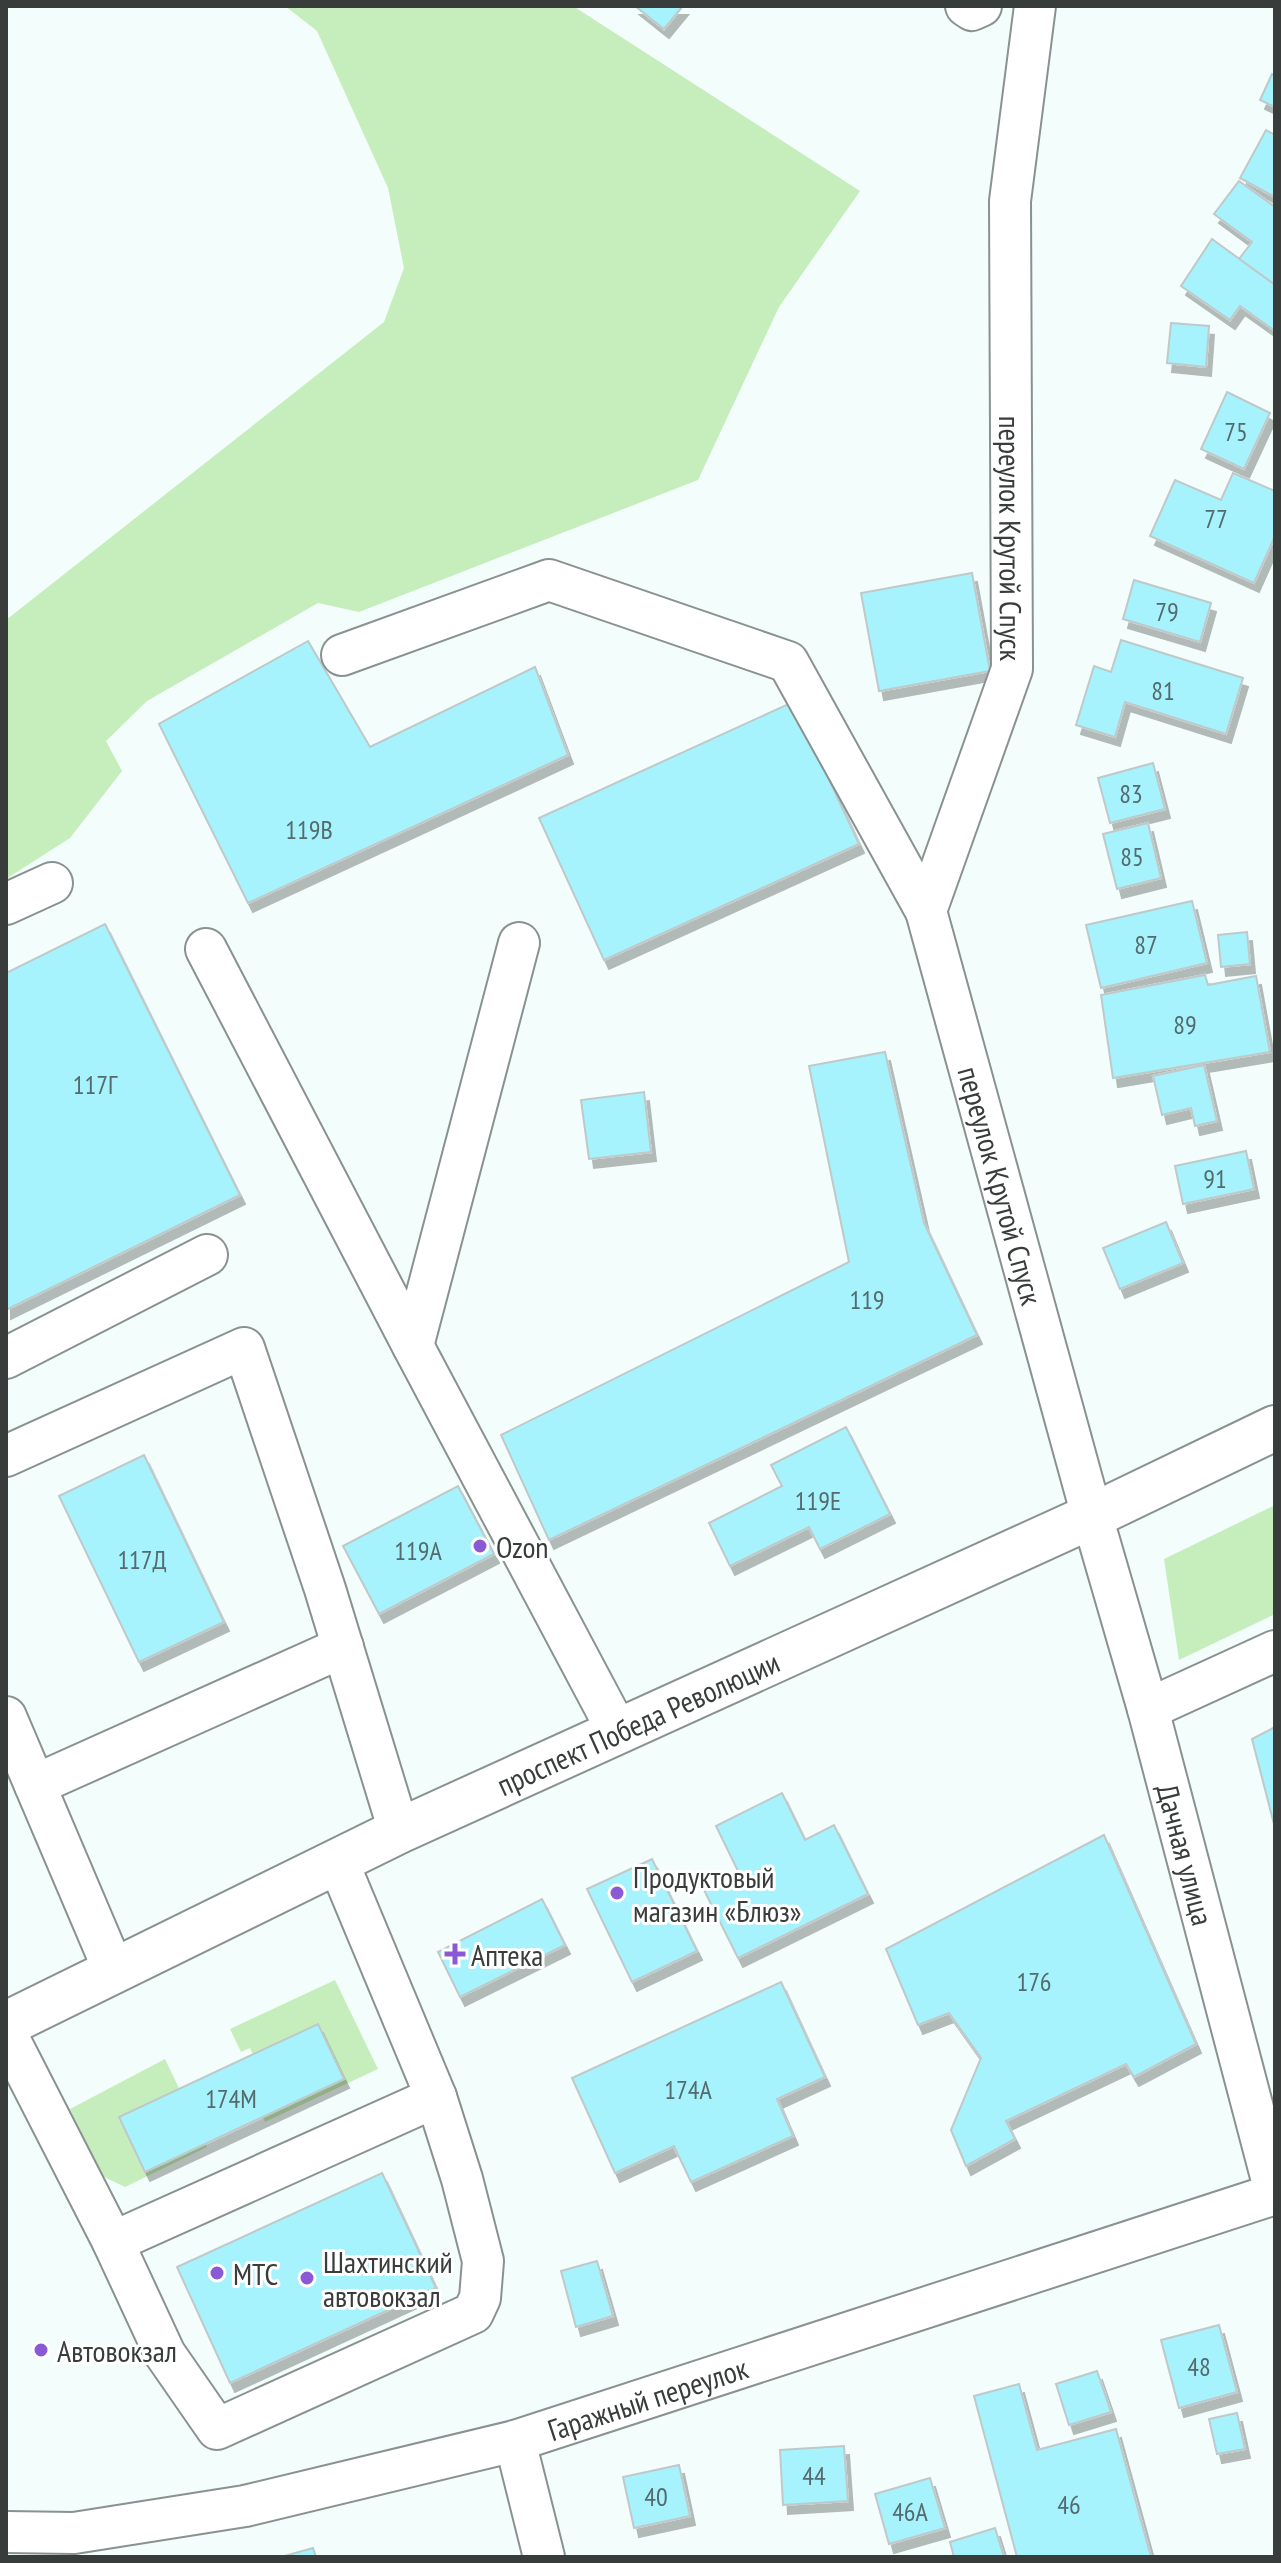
<svg xmlns="http://www.w3.org/2000/svg" width="1281" height="2563" font-family="'PT Sans Narrow',sans-serif">
  <style>
    .green { fill: #c6eebd }
    .building { fill: #a6f3fe; stroke: #bfc9ca; stroke-width: 2; filter: url(#shadow) }
    .lines { fill: none; stroke-linecap: round; stroke-linejoin: round }
    .minor-casing { stroke: #899290; stroke-width: 44 }
    .major-casing { stroke: #899290; stroke-width: 48 }
    .minor { stroke: #fff; stroke-width: 40 }
    .major { stroke: #fff; stroke-width: 44 }
    .poi-dot { fill: #895ad3; stroke: #fff; stroke-width: 3 }
    .labels { text-anchor: middle; dominant-baseline: central; stroke-width: 6; stroke-linejoin: round; paint-order: stroke }
    .number-label { font-size: 26px; fill: #546a6c }
    .street-label { font-size: 30px; fill: #383c3b; stroke: #fff }
    .poi-label { font-size: 30px; fill: #383c3b; stroke: #fff; text-anchor: start }
  </style>
  <defs>
    <filter id="shadow"><feDropShadow dx="5" dy="9" stdDeviation="0" flood-color="#0004"/></filter>
  </defs>
  <rect width="100%" height="100%" fill="#f3fdfb"/>
  <g class="green">
    <polygon points="285,6 573,6 860,191 779,307 698,480 359,612 318,603 147,701 106,741 122,771 70,838 6,879 6,620 384,322 404,268 388,188 317,31"/>
    <polygon points="1275,1505 1275,1614 1179,1660 1164,1559"/>
    <polygon points="335,1980 378,2069 265,2122 251,2090 266,2083 250,2048 241,2052 230,2029"/>
    <polygon points="165,2059 207,2147 125,2187 100,2175 70,2109"/>
  </g>
  <g class="building">
    <polygon points="635,6 683,6 664,29"/>
    <polygon points="1272,74 1275,75 1275,107 1260,100"/>
    <polygon points="1266,130 1275,135 1275,197 1240,178"/>
    <polygon points="1239,181 1275,207 1275,285 1239,259 1252,242 1214,214"/>
    <polygon points="1212,239 1275,285 1275,331 1240,306 1230,320 1181,286"/>
    <polygon points="1171,323 1209,326 1206,367 1167,363"/>
    <polygon points="1227,392 1270,413 1244,469 1201,449"/>
    <polygon points="1233,473 1275,491 1275,536 1254,583 1150,536 1175,480 1221,500"/>
    <polygon points="972,573 990,671 879,691 861,593"/>
    <polygon points="1134,580 1211,603 1200,642 1123,619"/>
    <polygon points="1121,640 1243,678 1226,734 1125,702 1115,737 1076,725 1094,666 1111,672"/>
    <polygon points="308,641 370,747 535,667 568,755 248,903 159,724"/>
    <polygon points="793,702 859,844 604,960 539,818"/>
    <polygon points="1153,763 1165,809 1110,823 1098,778"/>
    <polygon points="1148,823 1161,878 1117,889 1103,834"/>
    <polygon points="1192,901 1207,963 1101,988 1086,925"/>
    <polygon points="105,924 240,1195 6,1310 6,973"/>
    <polygon points="1247,932 1250,964 1221,967 1218,935"/>
    <polygon points="1205,975 1208,985 1256,976 1270,1052 1113,1078 1101,995"/>
    <polygon points="885,1052 924,1223 977,1335 549,1540 501,1435 849,1262 809,1066"/>
    <polygon points="1204,1065 1217,1121 1195,1126 1191,1108 1162,1115 1153,1076"/>
    <polygon points="644,1092 651,1152 589,1159 581,1100"/>
    <polygon points="1246,1151 1254,1189 1183,1204 1175,1166"/>
    <polygon points="1166,1222 1183,1263 1120,1289 1103,1248"/>
    <polygon points="846,1427 890,1514 820,1549 809,1527 730,1566 709,1523 782,1486 771,1465"/>
    <polygon points="144,1455 224,1622 139,1662 59,1496"/>
    <polygon points="458,1486 494,1554 379,1614 343,1546"/>
    <polygon points="1275,1727 1275,1828 1252,1739"/>
    <polygon points="782,1793 805,1840 834,1825 868,1894 738,1958 703,1888 738,1871 716,1826"/>
    <polygon points="1104,1835 1196,2044 1134,2077 1126,2064 1006,2121 1015,2139 966,2166 951,2130 981,2058 949,2013 918,2025 886,1949"/>
    <polygon points="652,1859 697,1951 632,1982 587,1889"/>
    <polygon points="542,1899 565,1945 460,1997 438,1952"/>
    <polygon points="781,1982 825,2077 777,2099 793,2136 691,2182 674,2146 615,2173 572,2078"/>
    <polygon points="318,2024 344,2079 145,2172 119,2117"/>
    <polygon points="382,2173 436,2288 230,2383 177,2267"/>
    <polygon points="597,2261 613,2316 576,2327 561,2271"/>
    <polygon points="1219,2325 1237,2392 1179,2408 1161,2340"/>
    <polygon points="1097,2371 1111,2412 1069,2425 1056,2384"/>
    <polygon points="1019,2384 1037,2450 1116,2429 1151,2557 1017,2557 974,2396"/>
    <polygon points="1237,2413 1245,2449 1217,2454 1209,2419"/>
    <polygon points="844,2446 848,2501 783,2505 780,2450"/>
    <polygon points="679,2465 690,2516 634,2528 623,2477"/>
    <polygon points="930,2478 945,2528 889,2544 875,2494"/>
    <polygon points="995,2528 1004,2557 954,2557 950,2542"/>
    <polygon points="313,2548 316,2557 281,2557"/>
  </g>
  <g class="lines">
    <defs>
      <g id="minor">
        <polyline points="966,6 972,10 981,6"/>
        <path id="s1" d="M 1035,6 L 1010,201 L 1012,669 L 926,911 L 1092,1516 L 1148,1709 L 1275,2192"/>
        <polyline points="342,655 549,580 788,662 926,911"/>
        <polyline points="6,904 52,883"/>
        <polyline points="206,949 413,1346 618,1732"/>
        <polyline points="413,1346 519,943"/>
        <polyline points="6,1358 207,1255"/>
        <polyline points="6,1456 244,1348 325,1589 399,1831"/>
        <polyline points="1148,1709 1275,1651"/>
        <polyline points="6,1717 114,1971"/>
        <polyline points="35,1785 343,1647"/>
        <polyline points="6,2033 113,2242 165,2354 217,2429 473,2313 480,2298 483,2261 462,2179 436,2097 338,1862"/>
        <polyline points="113,2242 436,2097"/>
        <polyline points="515,2441 544,2557"/>
        <path id="s2" d="M 6,2532 L 74,2533 L 245,2506 L 515,2441 L 1275,2194"/>
      </g>
      <g id="major">
        <path id="s3" d="M 6,2024 L 399,1831 L 1092,1516 L 1275,1428"/>
      </g>
    </defs>
    <use href="#minor" class="minor-casing"/>
    <use href="#major" class="major-casing"/>
    <use href="#minor" class="minor"/>
    <use href="#major" class="major"/>
  </g>
  <g class="poi-dot">
    <circle cx="480" cy="1546" r="8"/>
    <circle cx="617" cy="1893" r="8"/>
    <path d="M451 1942h8v8h8v8h-8v8h-8v-8h-8v-8h8z"/>
    <circle cx="217" cy="2273" r="8"/>
    <circle cx="307" cy="2278" r="8"/>
    <circle cx="41" cy="2350" r="8"/>
  </g>
  <g class="labels">
    <g class="number-label">
      <text x="1236" y="431">75</text>
      <text x="1216" y="518">77</text>
      <text x="1167" y="611">79</text>
      <text x="1163" y="690">81</text>
      <text x="1131" y="793">83</text>
      <text x="309" y="829">119В</text>
      <text x="1132" y="856">85</text>
      <text x="1146" y="944">87</text>
      <text x="1185" y="1024">89</text>
      <text x="95" y="1084">117Г</text>
      <text x="1215" y="1178">91</text>
      <text x="867" y="1299">119</text>
      <text x="818" y="1500">119Е</text>
      <text x="418" y="1550">119А</text>
      <text x="142" y="1559">117Д</text>
      <text x="1034" y="1981">176</text>
      <text x="688" y="2089">174А</text>
      <text x="231" y="2098">174М</text>
      <text x="1199" y="2366">48</text>
      <text x="814" y="2475">44</text>
      <text x="656" y="2496">40</text>
      <text x="1069" y="2504">46</text>
      <text x="910" y="2511">46А</text>
    </g>
    <g class="street-label">
      <text stroke="none"><textPath href="#s1" startOffset="534">переулок Крутой Спуск</textPath></text>
      <text stroke="none"><textPath href="#s1" startOffset="1206">переулок Крутой Спуск</textPath></text>
      <text stroke="none"><textPath href="#s3" startOffset="700">проспект Победа Революции</textPath></text>
      <text stroke="none"><textPath href="#s1" startOffset="1900">Дачная улица</textPath></text>
      <text stroke="none"><textPath href="#s2" startOffset="658">Гаражный переулок</textPath></text>
    </g>
    <g class="poi-label">
      <text x="496" y="1546">Ozon</text>
      <text x="633" y="1876">Продуктовый<tspan x="633" dy="34">магазин «Блюз»</tspan></text>
      <text x="471" y="1954">Аптека</text>
      <text x="323" y="2261">Шахтинский<tspan x="323" dy="34">автовокзал</tspan></text>
      <text x="233" y="2273">МТС</text>
      <text x="57" y="2350">Автовокзал</text>
    </g>
  </g>
  <rect width="1281" height="2563" fill="none" stroke="#383c3b" stroke-width="16"/>
</svg>
